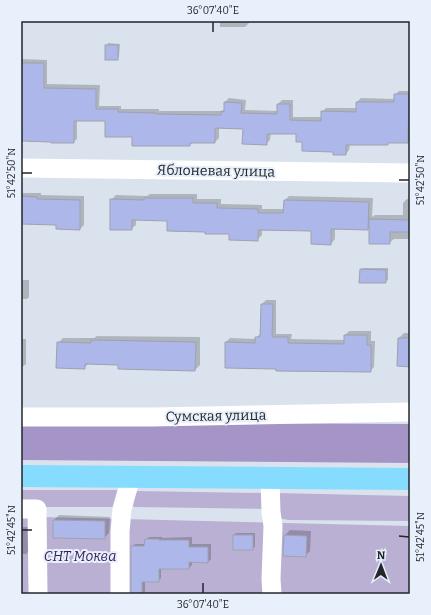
<svg xmlns="http://www.w3.org/2000/svg" width="431" height="615" font-family="Bitter,serif">
  <style>
    .green { fill: #bab0d4 }
    .forest { fill: #a495c6 }
    .shadow { fill: #0003 }
    .building { fill: #adb7ea; stroke: #9fa1ad }
    .lines { fill: none; stroke-linecap: round; stroke-linejoin: round }
    .minor { stroke: #fff; stroke-width: 19 }
    .major { stroke: #85dcfe; stroke-width: 22 }
    .ticks { fill: none; stroke: #23262a; stroke-width: 1.5 }
    .labels { text-anchor: middle; dominant-baseline: central; stroke-width: 4; stroke-linejoin: round; paint-order: stroke }
    .street-label { font-size: 14px; fill: #23262a; stroke: #e7f0fb }
    .park-label { font-size: 14px; font-style: italic; fill: #361f5a; stroke: #e7f0fb }
    .neatline { fill: none; stroke: #23262a; stroke-width: 1.5 }
    .ticks-label { font-size: 10px; text-anchor: middle; fill: #23262a }
  </style>
  <rect width="100%" height="100%" fill="#dae3ed"/>
  <g class="green">
    <rect x="21" y="490" width="97" height="17"/>
    <polygon points="137,491 263,493 267,509 134,507 131,504"/>
    <polygon points="276,493 410,496 410,521 289,520 277,518"/>
    <polygon points="42,517 410,526 410,594 21,594 21,518"/>
  </g>
  <polygon class="forest" points="21,422 410,424 410,463 21,460"/>
  <g class="shadow">
    <polygon points="220,21 250,21 250,22 245,27 220,27"/>
    <polygon points="108,43 120,44 119,57 117,59 106,46"/>
    <polygon points="21,59 47,60 47,84 100,85 99,106 121,106 121,109 159,109 159,111 222,111 225,109 225,102 229,98 246,100 245,110 278,111 278,104 282,100 293,100 293,117 322,117 322,112 326,108 357,108 357,102 361,98 395,99 395,95 399,91 410,91 410,142 389,142 387,144 350,144 349,150 346,154 303,141 297,133 271,133 270,140 266,144 244,129 219,127 219,138 215,142 193,142 190,145 133,136 106,120 77,120 77,139 73,142 21,130"/>
    <polygon points="21,193 41,193 41,195 84,196 84,225 80,229 57,224 21,223 21,233"/>
    <polygon points="150,194 197,194 197,199 221,199 221,204 262,205 262,209 284,209 285,200 289,196 373,198 372,217 375,215 403,215 403,203 407,199 410,199 410,239 394,239 389,243 370,227 368,229 335,228 335,239 331,244 312,230 262,229 262,235 257,240 230,233 206,231 168,220 136,219 136,225 131,229 111,200 116,195 147,196"/>
    <polygon points="363,268 388,268 388,280 385,282 361,270"/>
    <polygon points="21,280 29,280 29,297 27,299 21,299"/>
    <polygon points="266,300 276,300 276,334 292,334 291,339 345,340 345,335 349,331 371,331 371,341 375,341 374,367 370,371 277,368 226,342 230,338 256,339 256,338 260,334 262,304"/>
    <polygon points="404,333 410,333 410,366 399,338"/>
    <polygon points="97,336 200,337 200,365 195,370 119,364 89,363 84,368 58,343 63,338 94,338"/>
    <polygon points="21,339 26,339 26,364 21,368"/>
    <polygon points="59,515 110,517 109,533 104,538 54,520"/>
    <polygon points="21,527 33,527 34,546 26,554 21,554"/>
    <polygon points="290,530 311,531 310,551 305,556 285,535"/>
    <polygon points="236,533 255,533 255,547 252,549 234,535"/>
    <polygon points="149,537 162,537 162,538 192,537 192,544 211,544 211,559 208,562 192,561 192,565 189,568 161,568 161,578 158,581 145,581 145,592 142,594 132,594 132,547 135,544 146,544 146,540"/>
  </g>
  <g class="building">
    <rect x="105" y="45" width="13" height="15"/>
    <polygon points="21,63 44,63 44,88 96,89 96,109 118,109 118,112 156,113 156,114 221,115 221,111 224,112 224,102 242,103 241,113 277,114 277,104 290,104 290,120 321,121 321,111 356,112 356,102 394,102 394,94 409,94 408,143 388,143 388,145 346,145 346,155 333,155 333,152 302,151 302,142 296,142 296,134 267,134 267,145 242,144 243,129 215,128 215,143 190,143 190,146 132,146 132,137 105,137 105,121 74,121 74,143 51,143 51,142 22,141"/>
    <polygon points="21,196 37,197 37,199 80,200 80,230 56,229 56,225 21,224"/>
    <polygon points="144,198 193,198 193,203 217,203 217,208 258,209 258,213 283,213 284,200 369,202 368,230 331,229 331,245 311,244 311,231 258,230 258,241 229,240 229,234 205,234 205,232 167,231 167,221 132,220 132,230 110,230 110,199 144,200"/>
    <polygon points="369,219 410,220 410,232 390,232 390,244 369,244"/>
    <polygon points="360,269 386,270 386,283 359,283"/>
    <polygon points="261,304 273,304 272,337 288,337 288,343 344,344 344,335 367,335 367,345 371,345 371,372 276,371 276,369 225,368 225,342 255,343 255,337 260,337"/>
    <polygon points="398,338 410,338 410,367 397,366"/>
    <polygon points="91,340 196,342 195,371 118,369 118,365 85,364 85,369 56,368 57,342 91,343"/>
    <polygon points="53,520 105,521 105,539 53,538"/>
    <rect x="233" y="535" width="20" height="15"/>
    <polygon points="284,535 307,536 306,557 283,556"/>
    <polygon points="145,539 159,539 159,540 189,540 189,547 208,547 208,563 189,562 189,569 159,569 159,582 142,582 142,594 131,594 131,546 144,546"/>
  </g>
  <g class="lines">
    <g class="minor">
      <polyline points="21,168 410,173"/>
      <polyline points="21,417 152,417 410,412"/>
      <polyline points="270,478 271,512 273,526 271,579 272,594"/>
      <polyline points="21,509 37,509 38,594"/>
      <polyline points="120,594 120,532 122,509 131,477"/>
    </g>
    <polyline class="major" points="21,476 410,479"/>
  </g>
  <path class="ticks" d="M 213,32 L 213,22M 22,173 L 32,173M 399,180 L 409,180M 22,530 L 32,530M 399,536 L 409,537M 203,593 L 203,583"/>
  <g class="labels">
    <g class="street-label">
      <text transform="translate(216 171) rotate(1)">Яблоневая улица</text>
      <text transform="translate(216 416) rotate(-1)">Сумская улица</text>
    </g>
    <g class="park-label">
      <text x="80" y="556">СНТ Моква</text>
    </g>
  </g>
  <rect width="431" height="615" fill="none" stroke="#e7f0fb" stroke-width="44"/>
  <g transform="translate(381 565) rotate(1)" stroke="#e7f0fb" stroke-width="3" paint-order="stroke">
  <path d="M0-3L7 15L0 10L-7 15Z" fill="#23262a"/>
  <text y="-6" font-size="11" font-weight="bold" text-anchor="middle" fill="#23262a">N</text>
  </g>
  <rect x="22" y="22" width="387" height="571" class="neatline"/>
  <g class="ticks-label">
    <text x="213" y="14">36°07'40"E</text>
    <text transform="translate(11 173) rotate(-90)" y="4">51°42'50"N</text>
    <text transform="translate(420 180) rotate(-90)" y="4">51°42'50"N</text>
    <text transform="translate(11 530) rotate(-90)" y="4">51°42'45"N</text>
    <text transform="translate(420 537) rotate(-90)" y="4">51°42'45"N</text>
    <text x="203" y="608">36°07'40"E</text>
  </g>
</svg>
